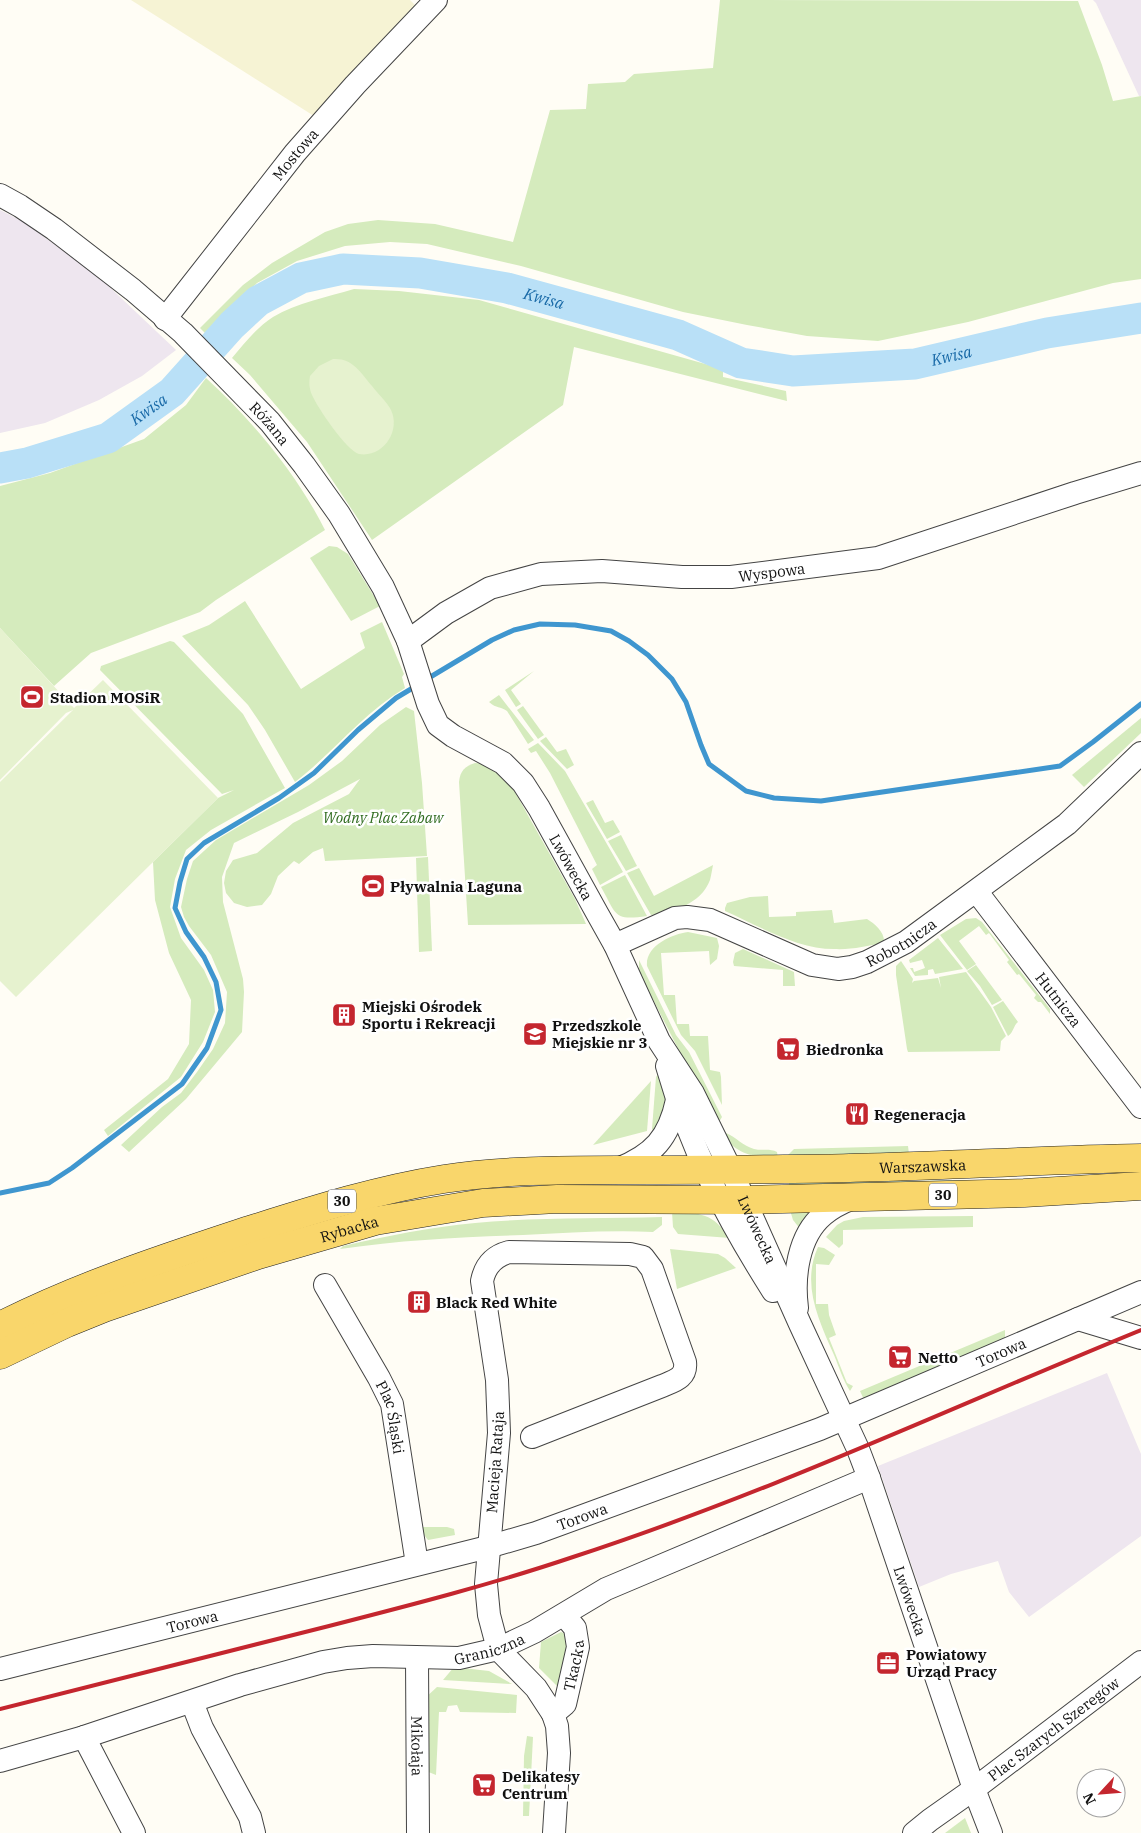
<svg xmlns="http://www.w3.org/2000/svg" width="1141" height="1833" font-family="'IBM Plex Serif',serif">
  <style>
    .industrial { fill: #eee6ef }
    .farmland { fill: #f6f3d4 }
    .green { fill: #d5ebbd }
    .pitch { fill: #e6f2cf }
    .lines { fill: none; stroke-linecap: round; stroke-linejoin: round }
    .stream { stroke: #3f96cf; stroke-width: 5 }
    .river { stroke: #b9e0f7; stroke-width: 31 }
    .minor-casing { stroke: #444; stroke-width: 24 }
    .major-casing { stroke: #222; stroke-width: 29 }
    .minor { stroke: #fff; stroke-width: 22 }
    .major { stroke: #f9d66b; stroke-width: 28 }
    .rail { stroke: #c4262e; stroke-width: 4 }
    .labels { text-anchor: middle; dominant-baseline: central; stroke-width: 5; stroke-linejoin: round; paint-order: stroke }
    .shield { fill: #fff; stroke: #585858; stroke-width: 1 }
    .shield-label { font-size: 14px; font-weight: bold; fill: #111 }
    .street-label { font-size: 15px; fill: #111; stroke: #fff }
    .poi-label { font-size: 15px; font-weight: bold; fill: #111; stroke: #fff; text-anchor: start }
    .park-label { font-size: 15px; font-style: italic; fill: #2f6b1f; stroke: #fff }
    .water-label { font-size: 16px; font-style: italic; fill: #1768a6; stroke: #fff }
  </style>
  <rect width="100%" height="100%" fill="#fffdf5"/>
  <g class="industrial">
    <polygon points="1093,0 1141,0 1141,96 1139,96 1096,3"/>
    <polygon points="0,210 24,222 100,278 176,350 142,376 99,400 45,423 0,433"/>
    <polygon points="1107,1373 1141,1454 1141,1536 1029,1617 1009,1592 998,1561 951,1574 919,1587 878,1466"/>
  </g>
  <polygon class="farmland" points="131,0 410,0 416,6 314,116"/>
  <g class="green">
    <polygon points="720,0 1078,1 1102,65 1113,101 1141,96 1141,279 1113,283 968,322 878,341 807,336 747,325 683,312 521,266 427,244 390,242 345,246 297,261 257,283 205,333 200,328 243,285 272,263 325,232 348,224 378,220 435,224 513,242 550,110 586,109 588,84 625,82 634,74 713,68"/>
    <path d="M 354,289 L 399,291 L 479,300 L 723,369 L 723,377 L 786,391 L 787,401 L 574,347 L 563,405 L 372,540 L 307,442 L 250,375 L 232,358 C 244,344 257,327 273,317 C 297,303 327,297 354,289 Z"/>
    <path d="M 206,378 C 252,420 297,474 325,530 L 216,600 L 200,612 L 91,653 L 54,686 L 0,628 L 0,486 L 50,473 L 144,439 L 186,405 Z"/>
    <polygon points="329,546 337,547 348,554 380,606 351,621 310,558"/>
    <path d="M 245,601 L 301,689 L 365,648 L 360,633 L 382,622 L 404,674 L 402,677 L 405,688 C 363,713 333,753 295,782 L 265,730 L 248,705 L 182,636 L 209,625 Z"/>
    <polygon points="170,641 174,642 243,714 285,788 211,830 186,850 175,879 170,907 181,938 204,970 213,990 215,1012 203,1042 181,1077 108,1136 104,1130 168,1079 189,1044 191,1000 169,953 155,900 153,862 218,798 234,790 222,794 100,670 101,666"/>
    <polygon points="534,671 511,690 521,704 516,707 505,690"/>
    <path d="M 499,695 L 534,740 L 528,744 L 507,711 C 500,706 497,709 489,702 Z"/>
    <polygon points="523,706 544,735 538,739 517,710"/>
    <polygon points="406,707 414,711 422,783 427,856 325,861 323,848 313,852 299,864 294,861 278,876 271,894 262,905 247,907 234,903 226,893 224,883 226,871 233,860 257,853 293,823 349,794 360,779 298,812 234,843 222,877 223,902 243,979 244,992 242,1032 186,1099 129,1152 121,1145 162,1107 181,1093 197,1072 213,1049 225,1023 227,992 211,955 189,926 184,917 181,907 187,879 193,861 216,840 309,785 342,761 380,725"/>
    <polygon points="1141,718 1141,733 1084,787 1072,775"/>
    <polygon points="546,737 557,752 566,749 574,765 567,769 540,741"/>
    <polygon points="538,743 565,771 623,872 600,885 592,869 597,865 550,773 536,751 531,753 528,749"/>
    <path d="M 475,763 L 488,764 L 511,785 L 575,899 L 586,924 L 468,925 L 459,782 C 460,771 465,766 475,763 Z"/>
    <polygon points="593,800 605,823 613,820 620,832 607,839 586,803"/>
    <polygon points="621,835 637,866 626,871 608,841"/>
    <polygon points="428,857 432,951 419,952 416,858"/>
    <path d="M 713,865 C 712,870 711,876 710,880 C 701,904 673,912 651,915 L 627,873 L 639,868 L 654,896 Z"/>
    <path d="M 625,875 L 647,916 C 613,921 617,915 601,887 Z"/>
    <path d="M 768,896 L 769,917 L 796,916 L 796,912 L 832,910 L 834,923 L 867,919 C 875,924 885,932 884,943 C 867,946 851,950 834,949 C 797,949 759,926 725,911 L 725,908 L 727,903 L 750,897 Z"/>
    <polygon points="976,918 982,922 1050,1009 1050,1014 1041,1002 1038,1002 1034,998 1036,995 1019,974 1017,975 1007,962 1009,960 989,933 986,935 979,926 959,941 976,964 967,970 940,935 966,919"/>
    <path d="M 688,932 L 717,938 L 719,946 L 717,959 L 710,965 L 709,951 L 661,953 L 664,995 L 675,995 L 677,1024 L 689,1024 L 690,1036 L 708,1036 L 710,1070 L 720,1072 L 721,1077 L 722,1105 L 695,1051 L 681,1035 L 647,966 C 645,946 672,934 688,932 Z"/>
    <polygon points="938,938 963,969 935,974 933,969 928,970 928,975 915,976 910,968 913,968 914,972 925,968 922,960 910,963 909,960"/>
    <polygon points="743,949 794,972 795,986 783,986 783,970 734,966 733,962 735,953"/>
    <polygon points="639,960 676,1035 689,1052 722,1117 717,1125 639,972"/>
    <polygon points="901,961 913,979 912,983 914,981 938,978 941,988 939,977 966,972 991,1007 1006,1036 1001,1041 1000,1051 908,1052 907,1049 896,975 896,966"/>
    <polygon points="976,965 1002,1000 992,1005 980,986 967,971"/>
    <path d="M 1003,1001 L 1018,1022 C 1013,1026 1014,1032 1008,1036 L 993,1007 Z"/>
    <polygon points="659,1073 668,1101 656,1134 652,1129 656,1077"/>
    <polygon points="651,1081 647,1131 593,1145"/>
    <path d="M 726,1133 C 736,1137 743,1146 754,1149 C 762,1151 770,1148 777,1152 L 778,1158 C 753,1157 737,1155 722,1134 Z"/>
    <polygon points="908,1146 909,1154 789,1158 788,1155 794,1149"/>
    <polygon points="969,1180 969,1184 789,1190 789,1183"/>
    <polygon points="818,1209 801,1230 793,1220 790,1210"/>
    <path d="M 672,1212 C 701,1213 712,1213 730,1238 L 678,1234 L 673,1227 Z"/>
    <polygon points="973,1216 973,1227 843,1230 843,1244 839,1248 826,1237 837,1225 844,1221 863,1217"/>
    <path d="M 662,1217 L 662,1225 L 653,1232 C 610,1230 566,1233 523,1235 C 462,1237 401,1240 340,1249 L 343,1246 C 387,1236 430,1227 475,1223 C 537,1217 600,1219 662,1217 Z"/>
    <path d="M 818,1247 L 824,1248 L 835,1255 L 829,1265 L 816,1264 L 816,1304 L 828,1304 L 829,1315 L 836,1335 L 829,1338 L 847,1383 L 853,1386 L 850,1391 C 843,1380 839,1367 834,1355 C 819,1320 801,1285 818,1247 Z"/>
    <polygon points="670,1249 718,1254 725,1258 736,1268 677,1289"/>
    <polygon points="1005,1330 1005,1338 866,1404 860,1391"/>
    <polygon points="421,1527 447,1527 454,1529 455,1535 428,1540 424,1535"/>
    <polygon points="561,1632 570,1636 559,1688 539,1668 541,1642"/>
    <polygon points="454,1667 489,1671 512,1684 443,1680"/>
    <polygon points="437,1687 517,1695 516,1713 460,1712 457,1705 448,1706 446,1712 439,1712 436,1775 426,1771 424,1699"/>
    <polygon points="527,1736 533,1737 529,1816 523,1816 524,1756"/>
    <polygon points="965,1818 971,1833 945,1833"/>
  </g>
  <g class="pitch">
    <path d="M 333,359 C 353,358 360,372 372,386 C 378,394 387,402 391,410 C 401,431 383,458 359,454 C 347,451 317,407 312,395 C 309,388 309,382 310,376 L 319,366 Z"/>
    <polygon points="0,628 74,708 103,680 218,798 16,997 0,981 0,782 73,710 66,713 0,780"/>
  </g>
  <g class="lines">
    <g class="stream">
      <polyline points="427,679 492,640 514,630 540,624 575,625 611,631 629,641 648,655 672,679 686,702 701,745 709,764 746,791 774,798 821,801 1060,766 1093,742 1141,704"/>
      <polyline points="0,1193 49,1183 72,1168 182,1084 207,1048 221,1010 216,982 204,957 186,932 175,908 180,882 187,859 204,843 279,798 314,773 358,730 396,698 416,686"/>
    </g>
    <path class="river" id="s1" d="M 0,468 L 27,463 L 108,438 L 172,392 L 232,325 L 258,301 L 301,278 L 343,269 L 420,273 L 507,288 L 678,335 L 741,363 L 793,371 L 915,364 L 1047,333 L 1141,318"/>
    <defs>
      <g id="minor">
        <path id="s2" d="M 0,195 L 20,206 L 54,229 L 133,290 L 183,333 L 270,422 L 304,465 L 339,514 L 383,587 L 408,641 L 428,704 L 438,725 L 453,736 L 503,763 L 523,783 L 539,808 L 597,913 L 615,945 L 659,1041 L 693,1093 L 731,1170 L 800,1324 L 858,1449 L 869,1478 L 974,1789 L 991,1833"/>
        <path id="s3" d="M 165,319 L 295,153 L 355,85 L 436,0"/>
        <path id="s4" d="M 408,641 L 446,613 L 490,588 L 541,574 L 602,571 L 682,577 L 731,577 L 878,558 L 1075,493 L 1141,473"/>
        <path id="s5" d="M 977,892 L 1141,1107"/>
        <path id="s6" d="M 615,945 L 675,918 L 687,917 L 710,920 L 812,965 L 838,969 L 852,967 L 867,962 L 906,942 L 1067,824 L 1141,753"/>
        <path d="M 667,1066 C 691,1150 726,1217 773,1291"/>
        <path d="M 618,1169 C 653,1155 669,1138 677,1100"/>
        <path id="s7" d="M 325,1285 L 379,1378 L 392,1404 L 417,1564"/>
        <path d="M 797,1308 C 793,1277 798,1236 823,1215 C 832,1207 843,1202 853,1198"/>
        <polyline points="1078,1319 1141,1338"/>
        <path d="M 532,1437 L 662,1386 C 674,1381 687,1378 685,1362 L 652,1269 L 643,1257 L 630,1254 L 509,1252 C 494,1256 485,1266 482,1281 L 497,1380 L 499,1433 L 486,1584 L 489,1615 L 498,1649 L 536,1688 L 553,1714 L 557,1726 L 559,1753 L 554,1833"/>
        <path id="s8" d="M 417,1658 L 418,1833"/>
        <path id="s9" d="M 0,1669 L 488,1547 L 536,1533 L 820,1429 L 1141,1292"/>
        <polyline points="192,1702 202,1728 250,1817 254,1833"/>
        <path id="s10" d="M 553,1714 L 565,1704 L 578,1647 L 575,1628 L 564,1615"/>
        <polyline points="84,1737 134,1833"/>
        <path id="s11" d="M 0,1761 L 84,1737 L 240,1685 L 323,1662 L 347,1658 L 373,1656 L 459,1658 L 498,1649 L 534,1632 L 606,1589 L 869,1478"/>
        <path id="s12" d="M 914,1833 L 930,1820 L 974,1789 L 1141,1662"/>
      </g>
      <g id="major">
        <path id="s13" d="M 0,1326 C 77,1287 158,1260 240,1233 C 307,1212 374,1190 444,1179 C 502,1170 561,1170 619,1170 C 674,1170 729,1170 784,1169 C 903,1169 1022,1160 1141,1158"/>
        <path id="s14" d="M 0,1355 L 67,1323 L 104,1308 L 258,1255 L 375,1221 L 483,1203 L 557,1199 L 745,1200 L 1024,1193 L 1141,1186"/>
      </g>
    </defs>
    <use href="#minor" class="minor-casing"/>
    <use href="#major" class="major-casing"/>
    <use href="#minor" class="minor"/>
    <use href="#major" class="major"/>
    <path class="rail" d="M 0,1709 C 110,1681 219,1654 329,1626 C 411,1605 493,1584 573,1557 C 767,1494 952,1407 1141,1330"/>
  </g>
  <defs>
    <symbol id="stadium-square" viewBox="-11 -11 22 22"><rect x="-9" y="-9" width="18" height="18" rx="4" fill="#c4262e" stroke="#fff"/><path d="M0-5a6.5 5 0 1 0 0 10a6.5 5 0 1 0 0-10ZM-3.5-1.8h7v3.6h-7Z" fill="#fff"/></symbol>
    <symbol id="building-square" viewBox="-11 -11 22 22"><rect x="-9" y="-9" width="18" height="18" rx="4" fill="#c4262e" stroke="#fff"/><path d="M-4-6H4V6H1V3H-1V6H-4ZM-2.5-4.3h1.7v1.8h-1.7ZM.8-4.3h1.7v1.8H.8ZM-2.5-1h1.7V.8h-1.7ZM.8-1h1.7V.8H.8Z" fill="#fff"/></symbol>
    <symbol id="school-square" viewBox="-11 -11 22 22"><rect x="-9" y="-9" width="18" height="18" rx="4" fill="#c4262e" stroke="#fff"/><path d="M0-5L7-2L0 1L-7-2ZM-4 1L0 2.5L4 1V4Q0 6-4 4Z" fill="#fff"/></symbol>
    <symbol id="supermarket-square" viewBox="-11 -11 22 22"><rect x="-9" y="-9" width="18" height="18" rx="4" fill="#c4262e" stroke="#fff"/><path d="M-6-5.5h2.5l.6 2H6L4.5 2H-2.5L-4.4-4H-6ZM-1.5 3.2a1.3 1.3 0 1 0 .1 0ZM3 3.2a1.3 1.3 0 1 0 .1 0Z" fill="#fff"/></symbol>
    <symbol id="restaurant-square" viewBox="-11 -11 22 22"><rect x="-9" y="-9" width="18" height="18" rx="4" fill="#c4262e" stroke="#fff"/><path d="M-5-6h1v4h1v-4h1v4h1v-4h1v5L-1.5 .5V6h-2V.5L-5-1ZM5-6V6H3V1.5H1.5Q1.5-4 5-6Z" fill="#fff"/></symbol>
    <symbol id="office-square" viewBox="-11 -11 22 22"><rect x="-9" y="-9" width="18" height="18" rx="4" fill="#c4262e" stroke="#fff"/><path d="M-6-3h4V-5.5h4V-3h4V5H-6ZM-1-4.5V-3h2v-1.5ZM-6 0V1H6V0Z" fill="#fff"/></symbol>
  </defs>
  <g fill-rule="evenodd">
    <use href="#stadium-square" x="18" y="683" width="28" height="28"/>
    <use href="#stadium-square" x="359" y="872" width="28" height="28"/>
    <use href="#building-square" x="330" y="1001" width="28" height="28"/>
    <use href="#school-square" x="521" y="1020" width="28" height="28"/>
    <use href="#supermarket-square" x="774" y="1035" width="28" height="28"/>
    <use href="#restaurant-square" x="843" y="1100" width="28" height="28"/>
    <use href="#building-square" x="405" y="1288" width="28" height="28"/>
    <use href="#supermarket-square" x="886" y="1343" width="28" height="28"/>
    <use href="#office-square" x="874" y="1649" width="28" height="28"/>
    <use href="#supermarket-square" x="470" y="1771" width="28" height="28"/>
  </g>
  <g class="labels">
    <g class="shield">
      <rect x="929" y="1183.5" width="28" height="23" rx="4"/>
      <rect x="328" y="1189.5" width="28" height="23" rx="4"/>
    </g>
    <g class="shield-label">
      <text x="943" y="1195">30</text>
      <text x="342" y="1201">30</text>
    </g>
    <g class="street-label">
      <text stroke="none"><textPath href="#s3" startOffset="210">Mostowa</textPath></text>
      <text stroke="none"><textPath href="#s2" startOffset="355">Różana</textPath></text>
      <text stroke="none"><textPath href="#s4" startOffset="382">Wyspowa</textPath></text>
      <text stroke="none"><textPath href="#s2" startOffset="904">Lwówecka</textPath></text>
      <text stroke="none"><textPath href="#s6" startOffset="308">Robotnicza</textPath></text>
      <text stroke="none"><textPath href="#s5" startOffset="135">Hutnicza</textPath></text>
      <text stroke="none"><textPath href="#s13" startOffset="948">Warszawska</textPath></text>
      <text stroke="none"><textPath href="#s14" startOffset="372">Rybacka</textPath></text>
      <text stroke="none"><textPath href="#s2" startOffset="1312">Lwówecka</textPath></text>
      <text stroke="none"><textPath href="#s9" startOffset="1052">Torowa</textPath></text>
      <text stroke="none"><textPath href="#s7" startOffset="149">Plac Śląski</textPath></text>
      <text transform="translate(495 1462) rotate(-86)">Macieja Rataja</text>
      <text stroke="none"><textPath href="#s9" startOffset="602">Torowa</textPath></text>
      <text stroke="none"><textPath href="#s2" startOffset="1714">Lwówecka</textPath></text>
      <text stroke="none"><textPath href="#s9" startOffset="198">Torowa</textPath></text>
      <text stroke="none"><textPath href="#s11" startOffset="506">Graniczna</textPath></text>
      <text stroke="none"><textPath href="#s10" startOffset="55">Tkacka</textPath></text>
      <text stroke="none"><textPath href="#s12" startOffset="174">Plac Szarych Szeregów</textPath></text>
      <text stroke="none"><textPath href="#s8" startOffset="88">Mikołaja</textPath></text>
    </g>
    <g class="poi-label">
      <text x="50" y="697">Stadion MOSiR</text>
      <text x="390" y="886">Pływalnia Laguna</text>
      <text x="362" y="1006">Miejski Ośrodek<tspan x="362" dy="17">Sportu i Rekreacji</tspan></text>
      <text x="552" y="1025">Przedszkole<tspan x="552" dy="17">Miejskie nr 3</tspan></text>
      <text x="806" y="1049">Biedronka</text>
      <text x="874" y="1114">Regeneracja</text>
      <text x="436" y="1302">Black Red White</text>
      <text x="918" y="1357">Netto</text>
      <text x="906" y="1654">Powiatowy<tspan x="906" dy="17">Urząd Pracy</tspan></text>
      <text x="502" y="1776">Delikatesy<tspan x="502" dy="17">Centrum</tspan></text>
    </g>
    <g class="park-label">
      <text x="383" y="817">Wodny Plac Zabaw</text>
    </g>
    <g class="water-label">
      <text stroke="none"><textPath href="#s1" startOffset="612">Kwisa</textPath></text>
      <text stroke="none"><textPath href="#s1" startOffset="1032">Kwisa</textPath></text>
      <text stroke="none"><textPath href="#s1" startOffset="162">Kwisa</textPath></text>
    </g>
  </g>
  <g transform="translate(1101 1793) rotate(244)"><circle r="24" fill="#ffffff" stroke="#a0a0a0"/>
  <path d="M0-4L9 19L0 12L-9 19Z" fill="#c4262e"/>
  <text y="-8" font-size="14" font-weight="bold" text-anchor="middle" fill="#111111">N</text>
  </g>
</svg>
